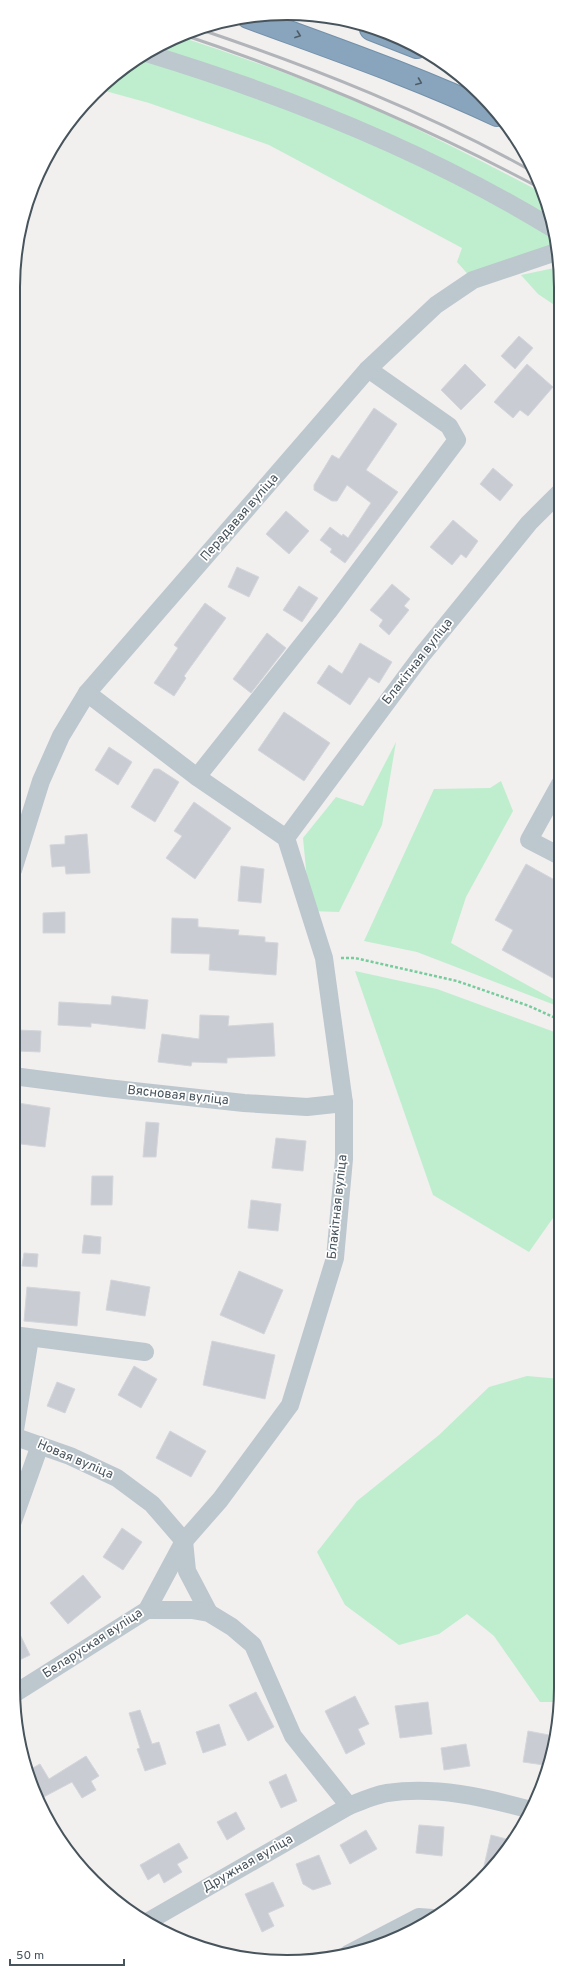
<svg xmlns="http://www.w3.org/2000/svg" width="574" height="1975" font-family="Overpass,sans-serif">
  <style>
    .green { fill: #beeece }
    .building { fill: #c9ccd2; stroke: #d3d6da }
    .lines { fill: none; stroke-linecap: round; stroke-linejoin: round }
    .highway-casing { stroke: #7390a9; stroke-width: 24 }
    .path { stroke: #77cc9c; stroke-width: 2.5; stroke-dasharray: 3 2; stroke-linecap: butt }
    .minor { stroke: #bdc7ce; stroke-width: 18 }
    .highway { stroke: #88a5bd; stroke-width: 22 }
    .rail { stroke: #b1b5b9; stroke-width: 3 }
    .oneway { stroke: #4e5c66 }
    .labels { text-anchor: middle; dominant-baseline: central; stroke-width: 3.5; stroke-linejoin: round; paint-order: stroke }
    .street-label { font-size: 13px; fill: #47545c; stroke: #fff }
    .rim { fill: none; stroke: #47545c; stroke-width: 2 }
  </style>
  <rect width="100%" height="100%" fill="#f2efef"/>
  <g class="green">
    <path d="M 178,36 C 247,59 317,83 383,113 C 437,138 489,165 541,192 L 559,251 L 473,280 L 457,262 L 462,248 L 269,145 L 149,103 L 98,89 L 135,59 Z"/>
    <polygon points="559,267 559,308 538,294 521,275"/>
    <polygon points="396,742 382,825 339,912 310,911 303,838 336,797 363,806"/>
    <polygon points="501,781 513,811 466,897 451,943 560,1003 560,1007 417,952 364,941 434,789 490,788"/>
    <polygon points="355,971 437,989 560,1034 560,1208 529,1252 433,1195"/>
    <polygon points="527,1376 561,1379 560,1702 540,1702 494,1636 467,1614 439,1634 399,1645 345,1605 317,1552 357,1501 439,1435 489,1387"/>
  </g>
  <g class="building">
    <polygon points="519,336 533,348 515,369 501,356"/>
    <polygon points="465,364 486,385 461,410 441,390"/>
    <polygon points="527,364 553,387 528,416 520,410 513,418 494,402"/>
    <polygon points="374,408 397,424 366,470 398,492 345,563 330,552 332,549 320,540 330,527 342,536 343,534 348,538 371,503 347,485 337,501 332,501 314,490 314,485 332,455 339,459"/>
    <polygon points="493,468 513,485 500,501 480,484"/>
    <polygon points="286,511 309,531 289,554 266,534"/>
    <polygon points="453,520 478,541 466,558 461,554 452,565 430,547"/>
    <polygon points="237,567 259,577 249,597 228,587"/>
    <polygon points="392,584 410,599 404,606 409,610 389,635 379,626 383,620 370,610"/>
    <polygon points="299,586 318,598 302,622 283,610"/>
    <polygon points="205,603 226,618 184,676 186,678 174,696 154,683 178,648 174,645"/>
    <polygon points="267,633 286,648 251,693 233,679"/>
    <polygon points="360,643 392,662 379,683 369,677 350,705 317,683 329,665 342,674"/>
    <polygon points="284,712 330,743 304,781 258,750"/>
    <polygon points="109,747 132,762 118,785 95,770"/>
    <polygon points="154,769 159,769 179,782 155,822 131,807"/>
    <polygon points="194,802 231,828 195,879 166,858 182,836 174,831"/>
    <polygon points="87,834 90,873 66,874 65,866 52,867 50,845 65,844 65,836"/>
    <polygon points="526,864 560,883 560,982 502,950 513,930 495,920"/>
    <polygon points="241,866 264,869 261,903 238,901"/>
    <polygon points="65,912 65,933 43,933 43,913"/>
    <polygon points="172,918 198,919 198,927 239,930 238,935 265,937 265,942 278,943 276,975 209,970 210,954 171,953"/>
    <polygon points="112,996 148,1000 145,1029 91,1023 91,1027 58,1025 59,1002 111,1005"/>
    <polygon points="200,1015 229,1016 228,1026 273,1023 275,1056 227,1058 227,1063 192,1062 191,1066 158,1062 162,1034 199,1039"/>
    <polygon points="18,1030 41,1031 40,1052 17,1051"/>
    <polygon points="18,1103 50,1108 45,1147 13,1143"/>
    <polygon points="146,1122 159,1123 156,1157 143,1157"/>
    <polygon points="276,1138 306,1141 303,1171 272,1168"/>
    <polygon points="92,1176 113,1176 112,1205 91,1205"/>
    <polygon points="251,1200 281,1204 278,1231 248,1228"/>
    <polygon points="84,1235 101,1237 100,1254 82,1253"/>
    <polygon points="24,1253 38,1254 37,1267 22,1266"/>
    <polygon points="239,1271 283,1290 264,1334 220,1315"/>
    <polygon points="111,1280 150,1287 145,1316 106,1310"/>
    <polygon points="27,1287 80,1292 77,1326 24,1321"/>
    <polygon points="212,1341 275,1355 265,1399 203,1385"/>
    <polygon points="134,1366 157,1379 141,1408 118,1395"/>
    <polygon points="57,1382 75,1389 65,1413 47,1406"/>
    <polygon points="170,1431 206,1451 191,1477 156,1458"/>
    <polygon points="122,1528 142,1542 123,1570 103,1557"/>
    <polygon points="83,1575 101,1597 68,1624 50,1603"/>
    <polygon points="13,1620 30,1655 13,1663"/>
    <polygon points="256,1692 274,1727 248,1741 229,1705"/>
    <polygon points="355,1696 369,1724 358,1729 365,1744 346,1754 325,1711"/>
    <polygon points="428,1702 432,1734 400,1738 395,1706"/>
    <polygon points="140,1710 152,1744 159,1742 166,1764 145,1771 137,1749 140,1748 129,1713"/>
    <polygon points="219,1724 226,1745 203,1753 196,1732"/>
    <polygon points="528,1731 549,1735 544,1765 523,1762"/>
    <polygon points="466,1744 470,1766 444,1770 441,1748"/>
    <polygon points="86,1756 99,1776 91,1781 96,1790 82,1798 72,1782 38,1800 34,1793 27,1771 40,1764 49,1779"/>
    <polygon points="286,1774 297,1801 281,1808 269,1782"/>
    <polygon points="236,1812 245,1829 227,1840 217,1822"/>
    <polygon points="419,1825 444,1827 442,1856 416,1853"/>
    <polygon points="366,1830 377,1849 350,1864 340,1845"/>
    <polygon points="491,1835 514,1841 482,1875"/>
    <polygon points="179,1843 188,1858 177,1864 182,1872 164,1883 159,1873 148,1880 140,1865"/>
    <polygon points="319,1855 331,1884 313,1890 303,1884 296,1864"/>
    <polygon points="273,1882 284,1906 268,1913 274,1926 262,1932 245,1894"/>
  </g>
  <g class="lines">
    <defs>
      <g id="highway">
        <path d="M 248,17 C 332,48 417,77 497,115"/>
        <polyline points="371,29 417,47"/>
      </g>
    </defs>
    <use href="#highway" class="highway-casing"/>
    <polyline class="path" points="341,958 355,958 457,981 529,1006 560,1020"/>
    <g class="minor">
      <path d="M 146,53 C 284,95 429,153 552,228"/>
      <polyline points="197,777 328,612 457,440 449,426 368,369"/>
      <polyline points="560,784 529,840 560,856"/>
      <polyline points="286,838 422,655 529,523 559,493"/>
      <polyline points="13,870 41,781 61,736 87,693 368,369 436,305 473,280 559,251"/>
      <polyline points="13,1076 106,1088 244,1103 307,1107 344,1103"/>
      <polyline points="13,1335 145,1352"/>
      <polyline points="13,1436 70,1456 117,1478 152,1504 184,1541"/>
      <polyline points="14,1436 30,1338"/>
      <polyline points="13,1521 40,1445"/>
      <polyline points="184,1541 187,1571 209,1613"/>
      <path d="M 147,1610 L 192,1610 L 209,1613 L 232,1627 L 253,1645 L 293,1736 L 349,1806 C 361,1801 375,1795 387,1793 C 436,1786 484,1797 531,1810"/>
      <polyline points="14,1694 147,1610 184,1541 220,1500 290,1405 335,1258 344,1159 344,1103 324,958 286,838 197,777 87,693"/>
      <polyline points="147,1922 349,1806"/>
      <polyline points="348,1954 419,1917 433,1918"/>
    </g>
    <use href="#highway" class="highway"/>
    <g class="rail">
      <path d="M 199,29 C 314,68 429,113 535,173"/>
      <path d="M 181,34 C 304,75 425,127 540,188"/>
    </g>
  </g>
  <defs><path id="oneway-chevron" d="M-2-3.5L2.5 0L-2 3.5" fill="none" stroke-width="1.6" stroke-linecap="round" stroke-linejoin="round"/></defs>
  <g class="oneway">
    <use href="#oneway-chevron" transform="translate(298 35) rotate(20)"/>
    <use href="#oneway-chevron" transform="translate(419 82) rotate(22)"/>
  </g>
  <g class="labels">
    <g class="street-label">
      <text transform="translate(240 518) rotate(-49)">Перадавая вуліца</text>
      <text transform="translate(418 662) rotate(-52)">Блакітная вуліца</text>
      <text transform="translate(178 1096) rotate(6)">Вясновая вуліца</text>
      <text transform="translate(338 1207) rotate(-84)">Блакітная вуліца</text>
      <text transform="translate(75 1460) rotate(23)">Новая вуліца</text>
      <text transform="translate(93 1644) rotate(-33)">Беларуская вуліца</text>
      <text transform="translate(248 1864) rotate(-30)">Дружная вуліца</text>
    </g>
  </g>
  <path d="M0 0H574V1975H0ZM287 20H287A267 267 0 0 1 554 287V1688A267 267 0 0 1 287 1955H287A267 267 0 0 1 20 1688V287A267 267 0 0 1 287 20Z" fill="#fff" fill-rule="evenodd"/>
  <path class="rim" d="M287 20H287A267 267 0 0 1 554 287V1688A267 267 0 0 1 287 1955H287A267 267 0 0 1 20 1688V287A267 267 0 0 1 287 20Z"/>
  <path d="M10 1959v6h114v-6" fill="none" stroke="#47545c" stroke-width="2"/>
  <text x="16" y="1959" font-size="12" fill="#47545c" stroke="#ffffff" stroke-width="3" paint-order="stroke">50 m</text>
</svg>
